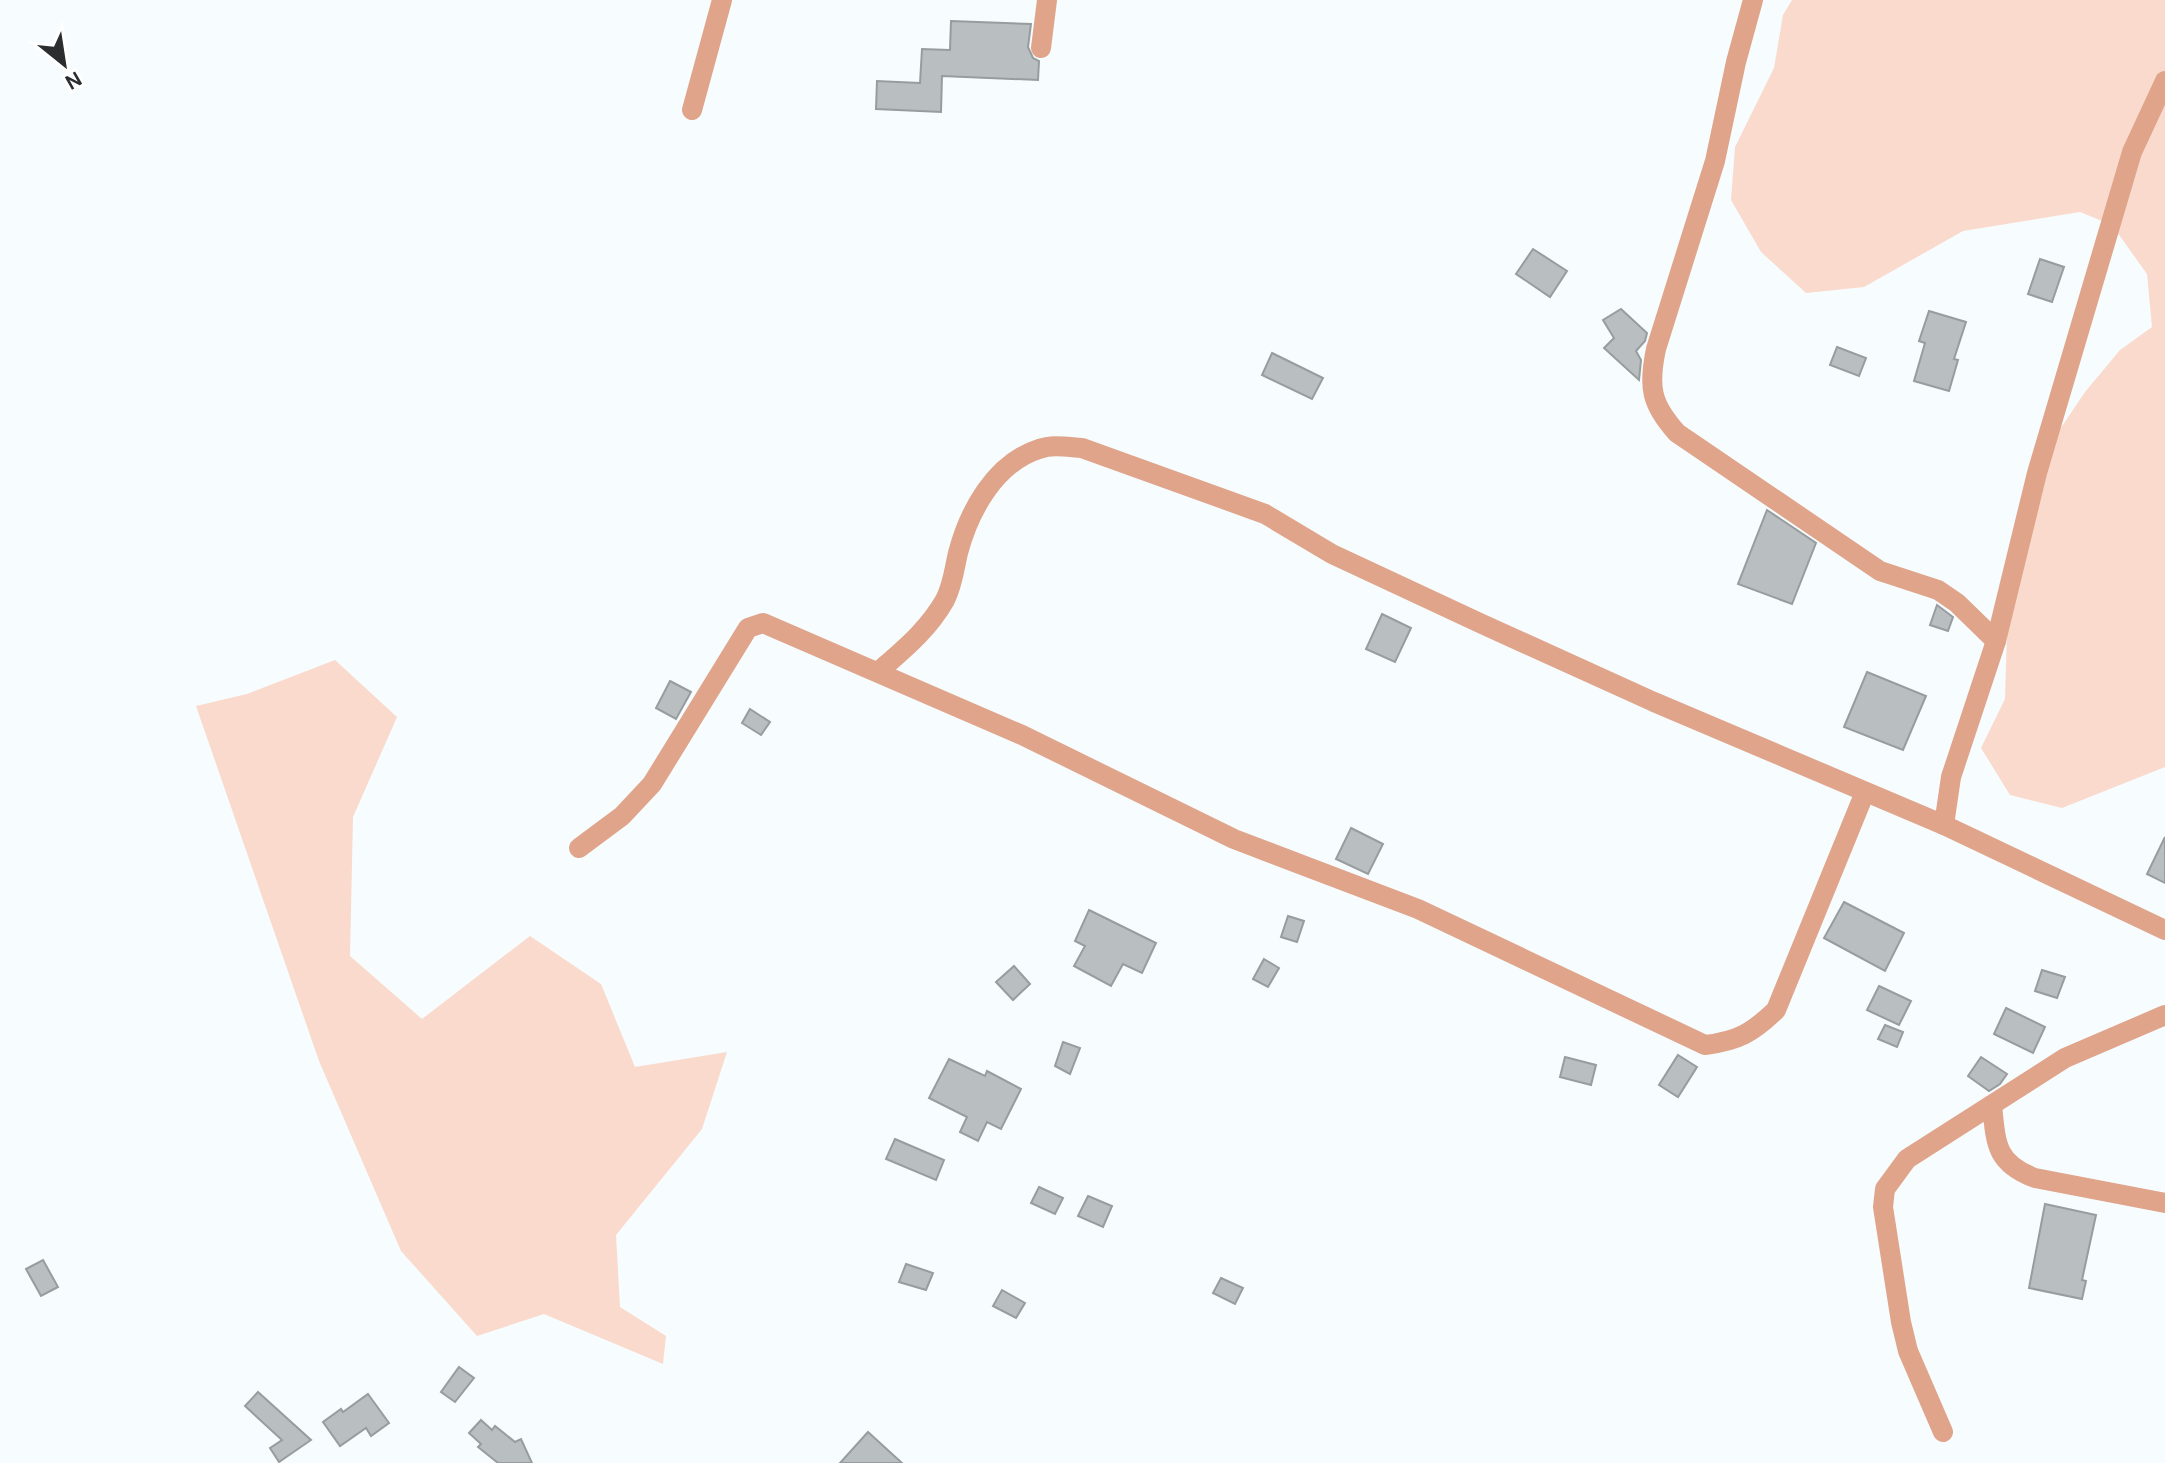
<svg xmlns="http://www.w3.org/2000/svg" width="2165" height="1463" font-family="Karla,sans-serif">
  <style>
    .green { fill: #fadacc }
    .building { fill: #b9bec0; stroke: #979c9e; stroke-width: 2 }
    .lines { fill: none; stroke-linecap: round; stroke-linejoin: round }
    .minor { stroke: #dfa489; stroke-width: 20 }
  </style>
  <rect width="100%" height="100%" fill="#f7fcff"/>
  <g class="green">
    <polygon points="1792,0 2165,0 2165,767 2062,808 2010,795 1981,748 2005,699 2008,599 2054,438 2085,392 2120,350 2152,327 2147,274 2112,225 2080,212 1963,231 1864,287 1806,293 1761,252 1731,200 1735,147 1774,68 1783,15"/>
    <polygon points="335,660 397,717 353,817 350,956 422,1019 530,936 601,984 635,1067 727,1052 702,1129 616,1235 620,1307 666,1336 663,1364 544,1314 477,1336 401,1251 319,1061 196,706 247,694"/>
  </g>
  <g class="building">
    <polygon points="951,21 1031,24 1028,47 1033,58 1039,61 1038,80 942,76 941,112 876,109 877,81 920,83 922,49 950,50"/>
    <polygon points="1533,249 1567,271 1550,297 1516,274"/>
    <polygon points="2040,259 2064,267 2052,302 2028,294"/>
    <polygon points="1621,309 1647,333 1645,341 1636,351 1641,360 1639,380 1604,348 1614,338 1603,320"/>
    <polygon points="1929,311 1966,322 1954,359 1958,360 1949,391 1914,381 1925,343 1919,341"/>
    <polygon points="1837,347 1866,358 1859,376 1830,365"/>
    <polygon points="1272,353 1323,378 1312,399 1262,375"/>
    <polygon points="1767,510 1816,543 1792,604 1738,584"/>
    <polygon points="1937,605 1953,617 1948,631 1930,625"/>
    <polygon points="1382,614 1411,628 1395,662 1366,649"/>
    <polygon points="1867,672 1926,696 1903,750 1844,727"/>
    <polygon points="670,681 691,692 676,719 656,708"/>
    <polygon points="750,709 770,722 761,735 742,723"/>
    <polygon points="1351,828 1383,844 1368,874 1336,859"/>
    <polygon points="2165,837 2165,883 2147,874"/>
    <polygon points="1844,902 1904,933 1885,971 1824,938"/>
    <polygon points="1089,910 1156,943 1142,973 1123,964 1111,986 1074,966 1085,946 1075,941"/>
    <polygon points="1288,916 1304,921 1297,942 1281,937"/>
    <polygon points="1264,959 1279,968 1268,987 1253,979"/>
    <polygon points="1014,966 1030,984 1013,1000 996,982"/>
    <polygon points="2042,970 2065,977 2057,998 2035,991"/>
    <polygon points="1879,986 1911,1001 1899,1025 1867,1010"/>
    <polygon points="2006,1008 2045,1027 2033,1053 1994,1034"/>
    <polygon points="1885,1025 1903,1032 1897,1047 1878,1039"/>
    <polygon points="1063,1042 1080,1048 1070,1074 1055,1066"/>
    <polygon points="1678,1055 1697,1067 1678,1097 1659,1085"/>
    <polygon points="1565,1057 1596,1065 1591,1085 1560,1077"/>
    <polygon points="1981,1057 2007,1074 2000,1084 1989,1091 1968,1076"/>
    <polygon points="949,1059 985,1076 987,1071 1021,1089 1001,1129 987,1122 978,1141 960,1132 967,1117 929,1098"/>
    <polygon points="895,1139 944,1160 936,1180 886,1159"/>
    <polygon points="1039,1187 1063,1198 1055,1214 1031,1203"/>
    <polygon points="1088,1196 1112,1206 1103,1227 1078,1216"/>
    <polygon points="2045,1204 2096,1215 2082,1280 2086,1281 2082,1299 2029,1288"/>
    <polygon points="43,1260 58,1287 41,1296 26,1269"/>
    <polygon points="906,1264 933,1273 926,1290 899,1282"/>
    <polygon points="1221,1278 1243,1288 1235,1304 1213,1293"/>
    <polygon points="1002,1290 1025,1303 1016,1318 993,1306"/>
    <polygon points="459,1367 474,1378 455,1402 441,1392"/>
    <polygon points="258,1392 311,1440 279,1462 270,1448 282,1440 245,1406"/>
    <polygon points="368,1394 389,1423 371,1436 366,1428 340,1446 323,1422 341,1409 343,1412"/>
    <polygon points="481,1420 492,1430 495,1426 515,1442 521,1439 532,1463 498,1463 478,1447 481,1444 469,1433"/>
    <polygon points="868,1432 902,1463 840,1463"/>
  </g>
  <g class="lines">
    <g class="minor">
      <path d="M 1753,0 L 1736,62 L 1715,161 L 1656,349 C 1648,387 1651,404 1677,433 L 1880,571 L 1938,590 L 1957,603 L 1996,641"/>
      <polyline points="1041,48 1047,0"/>
      <polyline points="692,110 722,0"/>
      <path d="M 878,672 C 903,650 928,630 945,600 C 953,584 954,570 958,553 C 969,511 995,463 1039,449 C 1053,444 1067,447 1082,448 L 1265,514 L 1332,554 L 1482,624 L 1654,702 L 1944,825 L 2165,930"/>
      <polyline points="1944,825 1951,777 1996,641 2037,473 2132,152 2165,81"/>
      <path d="M 579,848 L 622,816 L 652,784 L 748,628 L 763,623 L 1022,735 L 1234,839 L 1418,909 L 1705,1045 C 1738,1041 1752,1033 1776,1010 L 1865,792"/>
      <path d="M 1992,1105 C 1996,1143 1995,1163 2035,1178 L 2165,1203"/>
      <polyline points="1943,1432 1908,1351 1901,1322 1883,1207 1885,1189 1907,1159 2065,1058 2165,1015"/>
    </g>
  </g>
  <g transform="translate(64 64) rotate(150)" stroke="#ffffff" stroke-width="6" paint-order="stroke">
  <path d="M0-6L14 30L0 20L-14 30Z" fill="#2b2d2e"/>
  <text y="-12" font-size="22" font-weight="bold" text-anchor="middle" fill="#2b2d2e">N</text>
  </g>
</svg>
